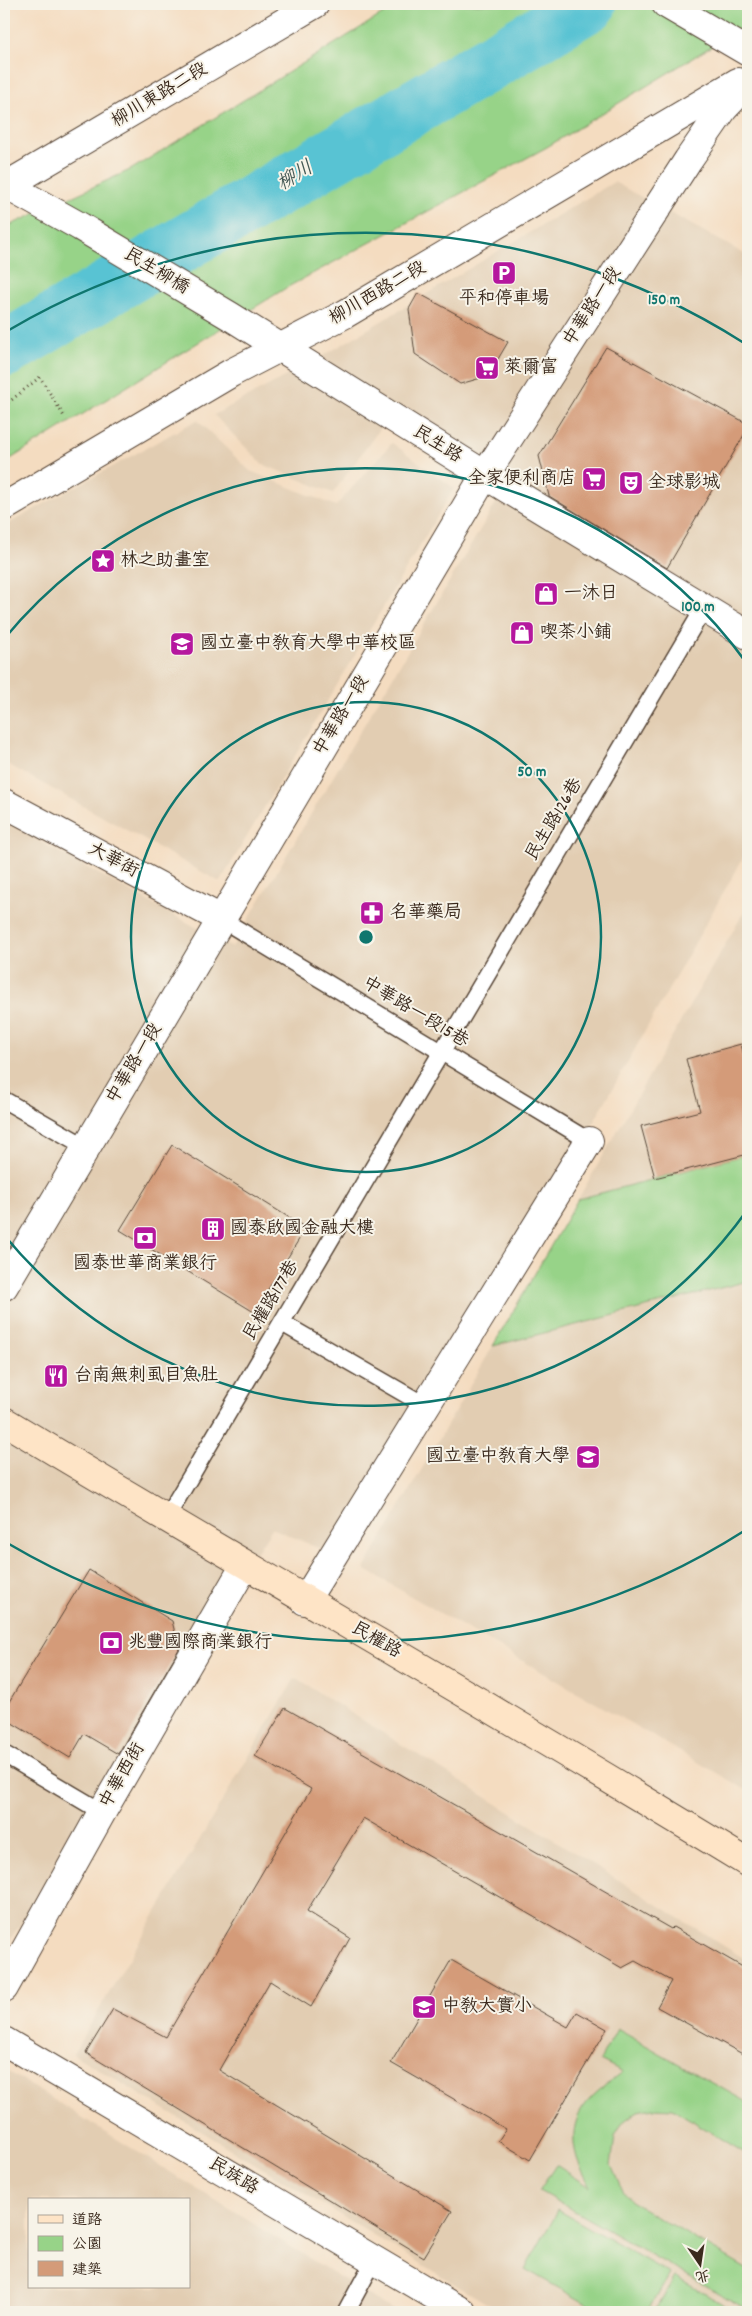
<svg xmlns="http://www.w3.org/2000/svg" width="752" height="2316" font-family="Dekko,'LXGW WenKai TC',sans-serif">
  <style>
    .built { fill: #e2cdb2; fill-rule: evenodd }
    .green { fill: #97d388; stroke: #697e53 }
    .lines { fill: none; stroke-linecap: round; stroke-linejoin: round }
    .river { stroke: #58c3d3; stroke-width: 56 }
    .building { fill: #d49b79 }
    .service-casing { stroke: #574536; stroke-width: 19 }
    .minor-casing { stroke: #574536; stroke-width: 30 }
    .secondary-casing { stroke: #574536; stroke-width: 30 }
    .path { stroke: #574536; stroke-width: 3; stroke-dasharray: 1 4; stroke-linecap: butt }
    .service { stroke: #fff; stroke-width: 16 }
    .minor { stroke: #fff; stroke-width: 28 }
    .secondary { stroke: #fee4c6; stroke-width: 28 }
    .ring { fill: none; stroke: #0f766e; stroke-width: 2.5 }
    .labels { text-anchor: middle; dominant-baseline: central; stroke-width: 4; stroke-linejoin: round; paint-order: stroke }
    .street-label { font-size: 18px; fill: #3b2a1e; stroke: #f7f3e8 }
    .poi-label { font-size: 18px; fill: #3b2a1e; stroke: #f7f3e8; text-anchor: start }
    .water-label { font-size: 19px; font-style: italic; fill: #445854; stroke: #f7f3e8 }
    .centre { fill: #0f766e; stroke: #f7f3e8; stroke-width: 2.5 }
    .ring-label { font-size: 15px; text-anchor: middle; font-weight: bold; fill: #0f766e; stroke: #f7f3e8; stroke-width: 4; stroke-linejoin: round; paint-order: stroke }
  </style>
  <rect width="100%" height="100%" fill="#f7f3e8"/>
  <filter id="ink" filterUnits="userSpaceOnUse"><feTurbulence type="fractalNoise" baseFrequency=".02" numOctaves="2"/><feDisplacementMap in="SourceGraphic" scale="10" xChannelSelector="R" yChannelSelector="G"/><feConvolveMatrix kernelMatrix="1 2 1 2 8 2 1 2 1" color-interpolation-filters="sRGB"/></filter>
  <filter id="wash" filterUnits="userSpaceOnUse"><feTurbulence type="fractalNoise" baseFrequency=".0096" numOctaves="4" result="noise"/><feDisplacementMap in="SourceGraphic" scale="20" xChannelSelector="R" yChannelSelector="G"/><feGaussianBlur stdDeviation="1.12" result="paint"/><feColorMatrix in="noise" values="0 0 0 0 0 0 0 0 0 0 0 0 0 0 0 0 0 1.4 0 .05"/><feComposite in="paint" operator="in"/></filter>
  <g filter="url(#wash)">
    <rect width="100%" height="100%" fill="#f4dcc0"/>
    <g class="built">
      <polygon points="614,182 748,256 748,656 745,662 748,664 748,849 346,1560 272,1528 4,1950 4,822 232,947 512,476 480,455 395,408 333,493 262,464 214,415 323,356"/>
      <polygon points="197,420 250,471 336,506 392,443 454,488 220,882 4,762 4,526"/>
      <polygon points="748,905 748,1791 364,1569"/>
      <polygon points="295,1678 748,1961 748,2312 501,2312 73,2054"/>
      <path d="M 4,2069 L 396,2312 L 4,2312 ZM 29,2200 L 189,2200 L 189,2287 L 29,2287 Z"/>
    </g>
    <g class="green">
      <polygon points="399,4 748,4 748,24 547,147 286,288 4,463 4,228 132,169"/>
      <polygon points="748,1154 748,1281 493,1346 578,1199"/>
      <path d="M 617,2029 L 748,2103 L 748,2155 L 673,2109 L 653,2108 L 638,2111 L 623,2122 L 615,2137 L 611,2165 L 620,2186 L 632,2202 L 748,2270 L 748,2310 L 539,2191 L 556,2165 L 590,2187 C 586,2177 580,2168 577,2158 C 564,2114 592,2095 623,2072 L 600,2060 Z"/>
      <polygon points="558,2210 670,2274 648,2312 601,2312 525,2269"/>
      <polygon points="675,2277 737,2312 655,2312"/>
    </g>
    <g class="lines">
      <polyline class="river" points="4,350 589,4"/>
    </g>
    <g id="blocks">
      <g class="building">
        <polygon points="418,293 508,342 488,376 460,384 415,354 409,309"/>
        <polygon points="606,347 748,424 748,428 667,568 549,496 539,456"/>
        <polygon points="741,1044 748,1071 748,1154 655,1178 641,1126 700,1111 686,1059"/>
        <polygon points="172,1145 306,1228 254,1312 120,1230"/>
        <polygon points="89,1570 172,1621 179,1649 118,1754 84,1734 70,1758 4,1718 4,1710"/>
        <polygon points="285,1708 671,1929 673,1927 748,1970 748,2057 657,2007 671,1981 635,1961 622,1968 363,1818 307,1911 350,1938 311,2007 270,1981 219,2070 452,2211 424,2257 86,2053 113,2009 166,2037 311,1789 255,1756"/>
        <polygon points="451,1960 568,2027 577,2012 607,2029 530,2160 498,2141 506,2129 391,2063"/>
      </g>
    </g>
  </g>
  <g filter="url(#ink)">
    <use href="#blocks" fill-opacity="0" stroke="#574536" stroke-width="1"/>
    <g class="lines">
      <defs>
        <g id="service">
          <polyline points="221,919 589,1141"/>
          <polyline points="4,1100 86,1147"/>
          <polyline points="282,1323 426,1406"/>
          <polyline points="166,1518 704,608"/>
          <polyline points="4,1754 102,1812"/>
          <polyline points="346,2312 374,2260"/>
        </g>
        <g id="minor">
          <polyline points="666,4 748,52"/>
          <polyline points="4,184 81,227 230,316 485,475 748,635"/>
          <polyline points="4,187 315,4"/>
          <polyline points="4,507 231,373 345,314 738,82"/>
          <polyline points="4,803 221,919"/>
          <polyline points="4,1286 485,475 688,160 724,108 748,83"/>
          <polyline points="305,1601 589,1141"/>
          <polyline points="4,1988 102,1812 245,1565"/>
          <polyline points="4,2041 462,2312"/>
        </g>
        <path id="secondary" d="M 4,1421 C 251,1570 502,1712 748,1863"/>
      </defs>
      <use href="#service" class="service-casing"/>
      <use href="#minor" class="minor-casing"/>
      <use href="#secondary" class="secondary-casing"/>
      <polyline class="path" points="4,406 40,377 65,418"/>
      <use href="#service" class="service"/>
      <use href="#minor" class="minor"/>
      <use href="#secondary" class="secondary"/>
    </g>
  </g>
  <g class="ring">
    <circle cx="366" cy="937" r="235"/>
    <path d="M748 1209A469 469 0 0 1 4 1235M4 639A469 469 0 0 1 748 665"/>
    <path d="M744 1531A704 704 0 0 1 9 1544M9 330A704 704 0 0 1 744 343"/>
  </g>
  <defs>
    <symbol id="parking-square" viewBox="-11 -11 22 22"><rect x="-9" y="-9" width="18" height="18" rx="4" fill="#b5179e" stroke="#f7f3e8"/><path d="M-3.5-5.5H1a3.5 3.5 0 0 1 0 7H-1V5.5H-3.5ZM-1-3.4V-.6H.8a1.4 1.4 0 0 0 0-2.8Z" fill="#fff"/></symbol>
    <symbol id="supermarket-square" viewBox="-11 -11 22 22"><rect x="-9" y="-9" width="18" height="18" rx="4" fill="#b5179e" stroke="#f7f3e8"/><path d="M-6-5.5h2.5l.6 2H6L4.5 2H-2.5L-4.4-4H-6ZM-1.5 3.2a1.3 1.3 0 1 0 .1 0ZM3 3.2a1.3 1.3 0 1 0 .1 0Z" fill="#fff"/></symbol>
    <symbol id="theatre-square" viewBox="-11 -11 22 22"><rect x="-9" y="-9" width="18" height="18" rx="4" fill="#b5179e" stroke="#f7f3e8"/><path d="M-5-5.5Q0-4 5-5.5V0Q5 5 0 6Q-5 5-5 0ZM-3.3-2.5H-1v1.5H-3.3ZM1-2.5H3.3v1.5H1ZM-2.8 1Q0 5.5 2.8 1Z" fill="#fff"/></symbol>
    <symbol id="sight-square" viewBox="-11 -11 22 22"><rect x="-9" y="-9" width="18" height="18" rx="4" fill="#b5179e" stroke="#f7f3e8"/><path d="M0-6L1.8-2.2L6-1.7L2.9 1.2L3.7 5.4L0 3.3L-3.7 5.4L-2.9 1.2L-6-1.7L-1.8-2.2Z" fill="#fff"/></symbol>
    <symbol id="shop-square" viewBox="-11 -11 22 22"><rect x="-9" y="-9" width="18" height="18" rx="4" fill="#b5179e" stroke="#f7f3e8"/><path d="M-5-2.5h2.3a2.7 3.5 0 0 1 5.4 0H5L5.5 6h-11ZM-1.5-2.5h3a1.5 2.3 0 0 0-3 0Z" fill="#fff"/></symbol>
    <symbol id="university-square" viewBox="-11 -11 22 22"><rect x="-9" y="-9" width="18" height="18" rx="4" fill="#b5179e" stroke="#f7f3e8"/><path d="M0-5L7-2L0 1L-7-2ZM-4 1L0 2.5L4 1V4Q0 6-4 4Z" fill="#fff"/></symbol>
    <symbol id="pharmacy-square" viewBox="-11 -11 22 22"><rect x="-9" y="-9" width="18" height="18" rx="4" fill="#b5179e" stroke="#f7f3e8"/><path d="M-2-6h4v4h4v4h-4v4h-4v-4h-4v-4h4Z" fill="#fff"/></symbol>
    <symbol id="building-square" viewBox="-11 -11 22 22"><rect x="-9" y="-9" width="18" height="18" rx="4" fill="#b5179e" stroke="#f7f3e8"/><path d="M-4-6H4V6H1V3H-1V6H-4ZM-2.5-4.3h1.7v1.8h-1.7ZM.8-4.3h1.7v1.8H.8ZM-2.5-1h1.7V.8h-1.7ZM.8-1h1.7V.8H.8Z" fill="#fff"/></symbol>
    <symbol id="bank-square" viewBox="-11 -11 22 22"><rect x="-9" y="-9" width="18" height="18" rx="4" fill="#b5179e" stroke="#f7f3e8"/><path d="M-6-4H6V4H-6ZM0-2.3a2.3 2.3 0 1 0 0 4.6a2.3 2.3 0 1 0 0-4.6Z" fill="#fff"/></symbol>
    <symbol id="restaurant-square" viewBox="-11 -11 22 22"><rect x="-9" y="-9" width="18" height="18" rx="4" fill="#b5179e" stroke="#f7f3e8"/><path d="M-5-6h1v4h1v-4h1v4h1v-4h1v5L-1.5 .5V6h-2V.5L-5-1ZM5-6V6H3V1.5H1.5Q1.5-4 5-6Z" fill="#fff"/></symbol>
    <symbol id="school-square" viewBox="-11 -11 22 22"><rect x="-9" y="-9" width="18" height="18" rx="4" fill="#b5179e" stroke="#f7f3e8"/><path d="M0-5L7-2L0 1L-7-2ZM-4 1L0 2.5L4 1V4Q0 6-4 4Z" fill="#fff"/></symbol>
  </defs>
  <g fill-rule="evenodd">
    <use href="#parking-square" x="490" y="259" width="28" height="28"/>
    <use href="#supermarket-square" x="473" y="354" width="28" height="28"/>
    <use href="#supermarket-square" x="580" y="465" width="28" height="28"/>
    <use href="#theatre-square" x="617" y="469" width="28" height="28"/>
    <use href="#sight-square" x="89" y="547" width="28" height="28"/>
    <use href="#shop-square" x="532" y="580" width="28" height="28"/>
    <use href="#shop-square" x="508" y="619" width="28" height="28"/>
    <use href="#university-square" x="168" y="630" width="28" height="28"/>
    <use href="#pharmacy-square" x="358" y="899" width="28" height="28"/>
    <use href="#building-square" x="199" y="1215" width="28" height="28"/>
    <use href="#bank-square" x="131" y="1224" width="28" height="28"/>
    <use href="#restaurant-square" x="42" y="1362" width="28" height="28"/>
    <use href="#school-square" x="574" y="1443" width="28" height="28"/>
    <use href="#bank-square" x="97" y="1629" width="28" height="28"/>
    <use href="#school-square" x="410" y="1993" width="28" height="28"/>
  </g>
  <g class="labels">
    <g class="street-label">
      <text transform="translate(160 96) rotate(-31)">柳川東路二段</text>
      <text transform="translate(156 272) rotate(31)">民生柳橋</text>
      <text transform="translate(378 294) rotate(-30)">柳川西路二段</text>
      <text transform="translate(593 307) rotate(-57)">中華路一段</text>
      <text transform="translate(437 445) rotate(32)">民生路</text>
      <text transform="translate(342 716) rotate(-59)">中華路一段</text>
      <text transform="translate(555 820) rotate(-59)">民生路126巷</text>
      <text transform="translate(113 861) rotate(28)">大華街</text>
      <text transform="translate(415 1013) rotate(31)">中華路一段15巷</text>
      <text transform="translate(135 1064) rotate(-59)">中華路一段</text>
      <text transform="translate(272 1301) rotate(-59)">民權路177巷</text>
      <text transform="translate(376 1641) rotate(30)">民權路</text>
      <text transform="translate(123 1776) rotate(-60)">中華西街</text>
      <text transform="translate(233 2177) rotate(31)">民族路</text>
    </g>
    <g class="poi-label">
      <text x="504" y="299" text-anchor="middle">平和停車場</text>
      <text x="504" y="368">萊爾富</text>
      <text x="576" y="479" text-anchor="end">全家便利商店</text>
      <text x="648" y="483">全球影城</text>
      <text x="120" y="561">林之助畫室</text>
      <text x="564" y="594">一沐日</text>
      <text x="540" y="633">喫茶小鋪</text>
      <text x="200" y="644">國立臺中教育大學中華校區</text>
      <text x="390" y="913">名華藥局</text>
      <text x="230" y="1229">國泰啟國金融大樓</text>
      <text x="145" y="1264" text-anchor="middle">國泰世華商業銀行</text>
      <text x="74" y="1376">台南無刺虱目魚肚</text>
      <text x="570" y="1457" text-anchor="end">國立臺中教育大學</text>
      <text x="128" y="1643">兆豐國際商業銀行</text>
      <text x="442" y="2007">中教大實小</text>
    </g>
    <g class="water-label">
      <text transform="translate(296 177) rotate(-31)">柳川</text>
    </g>
  </g>
  <circle cx="366" cy="937" r="8" class="centre"/>
  <g class="ring-label">
    <text x="664" y="304">150 m</text>
    <text x="698" y="611">100 m</text>
    <text x="532" y="776">50 m</text>
  </g>
  <rect width="752" height="2316" fill="none" stroke="#f7f3e8" stroke-width="20"/>
  <rect x="28" y="2198" width="162" height="90" fill="#f7f3e8" stroke="#aca397"/>
  <rect x="38" y="2215" width="25" height="8" fill="#fee4c6" stroke="#aca397"/>
  <text x="72" y="2224" font-size="15" fill="#3b2a1e">道路</text>
  <rect x="38" y="2236" width="25" height="15" fill="#97d388" stroke="#aca397"/>
  <text x="72" y="2248" font-size="15" fill="#3b2a1e">公園</text>
  <rect x="38" y="2261" width="25" height="15" fill="#d49b79" stroke="#aca397"/>
  <text x="72" y="2274" font-size="15" fill="#3b2a1e">建築</text>
  <g transform="translate(700 2264) rotate(167)" stroke="#f7f3e8" stroke-width="4" paint-order="stroke">
  <path d="M0-4L9 19L0 12L-9 19Z" fill="#3b2a1e"/>
  <text y="-8" font-size="14" font-weight="bold" text-anchor="middle" fill="#3b2a1e">北</text>
  </g>
</svg>
